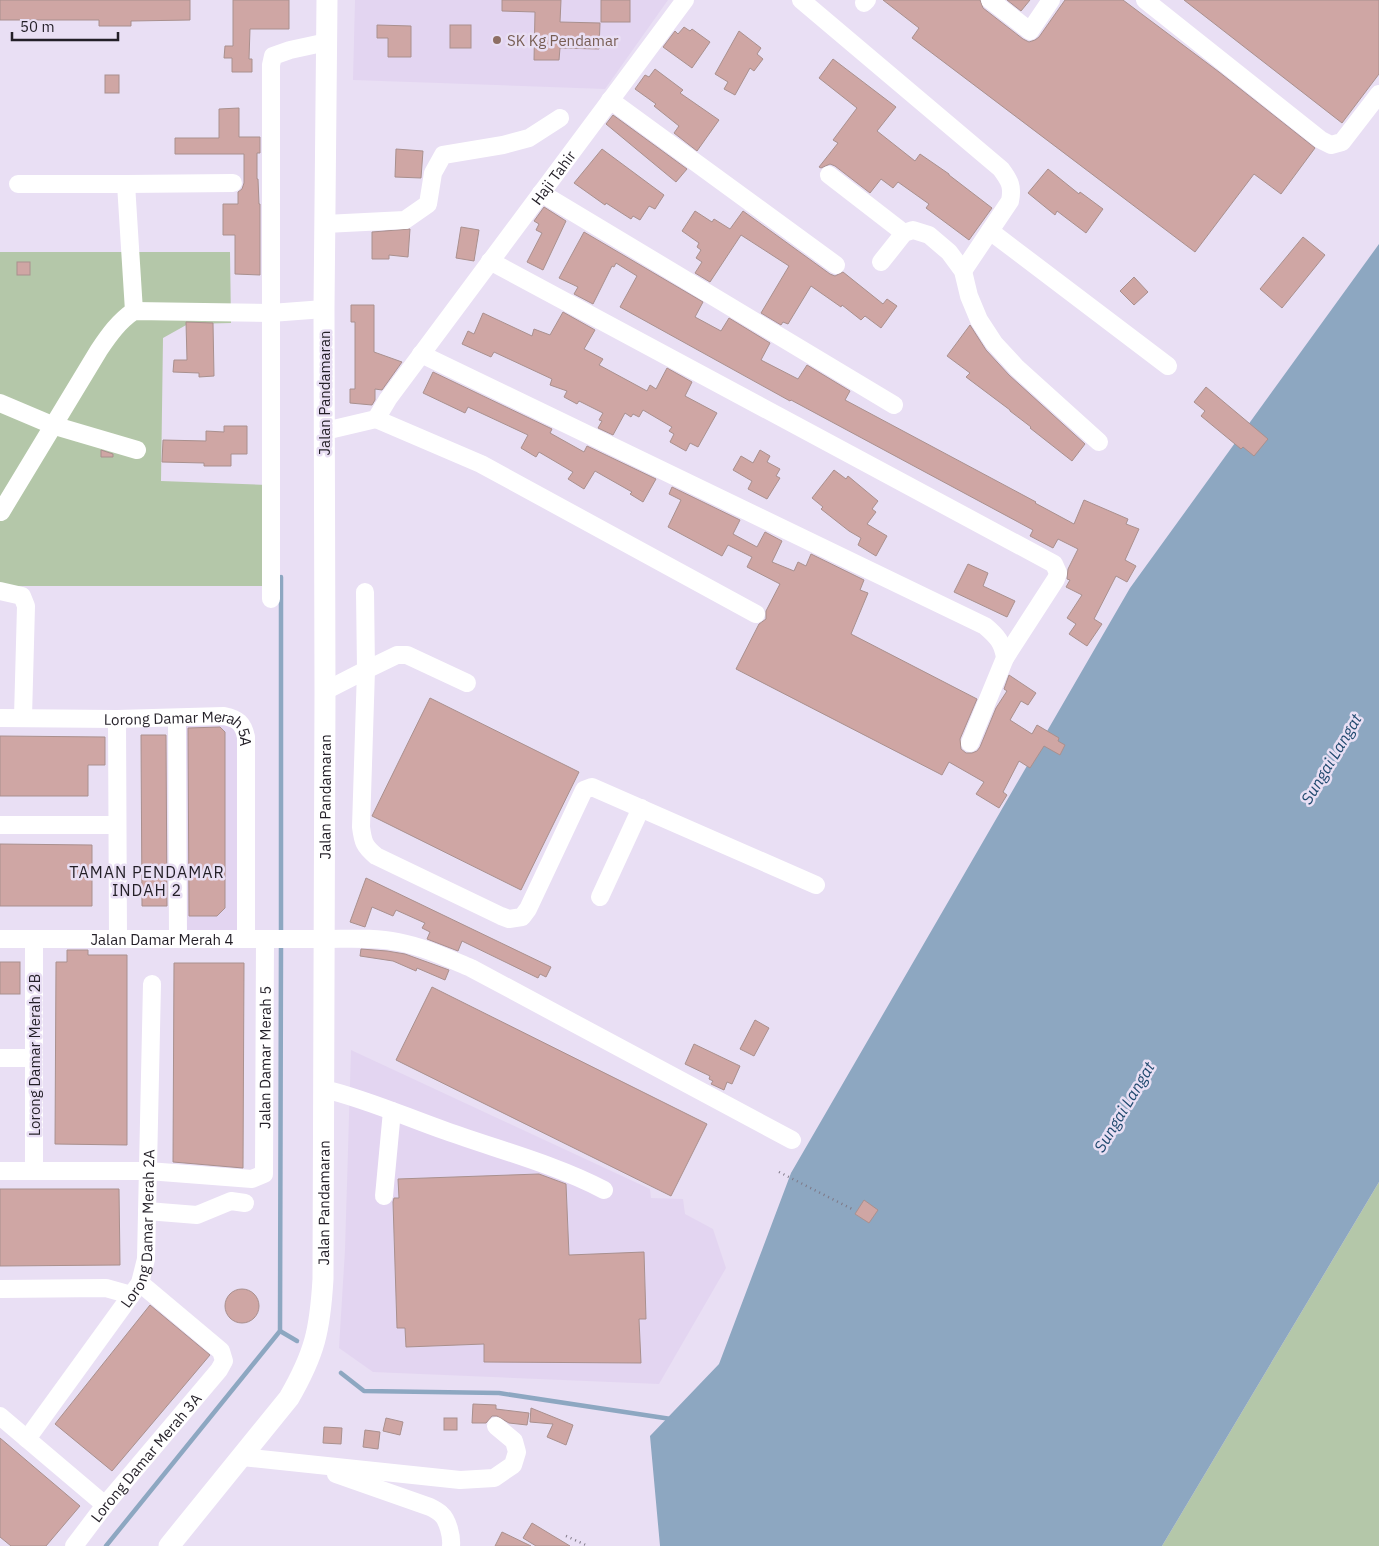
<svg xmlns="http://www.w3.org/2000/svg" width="1379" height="1546" font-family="'IBM Plex Sans',sans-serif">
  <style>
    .built { fill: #e3d5f1 }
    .green { fill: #b4c7a9 }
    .water { fill: #8da7c1 }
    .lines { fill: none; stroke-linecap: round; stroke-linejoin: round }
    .stream { stroke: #8da7c1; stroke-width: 4.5 }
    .building { fill: #cfa6a4; stroke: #a9908e }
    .path { stroke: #7e7886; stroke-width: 2.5; stroke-dasharray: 1 4; stroke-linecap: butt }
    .minor { stroke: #fff; stroke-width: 18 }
    .major { stroke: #fff; stroke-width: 21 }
    .education-dot { fill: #8d6e63; stroke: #e9dff4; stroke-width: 2 }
    .labels { text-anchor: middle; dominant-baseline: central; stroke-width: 5; stroke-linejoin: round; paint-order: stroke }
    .education-label { font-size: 15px; fill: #785e54; stroke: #e9dff4; text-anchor: start }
    .street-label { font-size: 15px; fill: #231f27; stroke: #e9dff4 }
    .water-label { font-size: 16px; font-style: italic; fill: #20496e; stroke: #e9dff4 }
    .neighbourhood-label { font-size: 16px; letter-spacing: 1px; fill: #231f27; stroke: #e9dff4 }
  </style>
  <rect width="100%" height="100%" fill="#e9dff4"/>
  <g class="built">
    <polygon points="355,0 668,0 605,89 353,80"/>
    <polygon points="225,721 240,729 238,933 181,935 181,722"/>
    <polygon points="351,1050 650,1189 651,1198 683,1199 685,1214 713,1229 726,1268 659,1384 373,1372 339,1348 345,1250"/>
  </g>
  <g class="green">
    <polygon points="0,252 230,252 231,323 188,324 163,338 161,481 267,485 264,586 0,586"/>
    <polygon points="1379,1182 1379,1546 1162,1546"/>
  </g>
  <polygon class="water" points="1379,244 1379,1182 1162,1546 660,1546 650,1436 719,1364 791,1173 1130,588"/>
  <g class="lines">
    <g class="stream">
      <polyline points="281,936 281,577"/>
      <polyline points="280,1331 297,1341"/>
      <polyline points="341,1373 364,1391 499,1393 671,1419"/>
      <polyline points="106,1546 280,1331 281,944"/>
    </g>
  </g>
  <g class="building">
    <polygon points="0,0 190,0 190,20 131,21 131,26 99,26 99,20 0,20"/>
    <polygon points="233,0 289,0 289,29 250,29 249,59 252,59 252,72 232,72 232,58 224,58 225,46 233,46"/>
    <polygon points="502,0 561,0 560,22 600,23 599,49 560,48 559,60 534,60 535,12 502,11"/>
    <rect x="601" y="0" width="29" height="22"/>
    <polygon points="883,0 980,0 983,8 1023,39 1029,42 1035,40 1039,37 1065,0 1123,0 1219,72 1315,148 1281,194 1254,174 1195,252 912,38 919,28"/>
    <polygon points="1007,0 1030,0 1021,11"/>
    <polygon points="1184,0 1379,0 1379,74 1342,123"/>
    <polygon points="377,25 411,26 411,57 388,57 388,38 377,38"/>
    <rect x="450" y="25" width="21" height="23"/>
    <polygon points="684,27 690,31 692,29 710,42 692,68 663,47 675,31 678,34"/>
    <polygon points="739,31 761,48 757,54 763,59 754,71 750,68 735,95 724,89 728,82 715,74"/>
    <polygon points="833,59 896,107 877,131 915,161 920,154 949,174 949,175 992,208 969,240 926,208 929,204 898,182 893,188 881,179 870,193 835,166 830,164 821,168 819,167 838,143 833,140 857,108 819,78"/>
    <polygon points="655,69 683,90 680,93 719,120 697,151 674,133 679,126 654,106 656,104 635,89 645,75 649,77"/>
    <rect x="105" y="75" width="14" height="18"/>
    <polygon points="239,108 239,137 260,137 260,153 257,153 257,179 258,179 259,204 260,204 260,275 235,274 235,235 223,235 223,204 238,204 238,192 242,189 244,183 244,154 175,154 175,138 219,138 219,109"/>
    <polygon points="613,115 687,169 676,182 606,124"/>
    <polygon points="396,149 423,151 421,178 395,177"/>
    <polygon points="602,149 664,195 655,209 649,206 640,220 633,216 631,219 606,203 605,205 574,183"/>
    <polygon points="1048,169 1079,194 1080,192 1103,209 1086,233 1057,211 1055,215 1028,193"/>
    <polygon points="544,207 566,221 543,270 527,262 542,233 536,230 539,224 534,221"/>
    <polygon points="695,211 712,222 714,219 730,229 743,211 830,274 835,276 843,272 883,304 887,299 897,306 881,328 865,316 861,320 842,305 841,307 811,286 788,324 783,322 781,325 761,313 789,266 741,235 710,282 695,273 702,262 696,258 701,250 697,247 699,243 682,231"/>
    <polygon points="461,227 479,230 474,261 456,258"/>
    <polygon points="410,229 408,257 389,255 389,259 372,259 372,232"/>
    <polygon points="584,232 703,302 695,317 721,331 729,318 770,343 761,360 798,379 807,365 850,391 845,400 1036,502 1035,503 1074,524 1084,500 1128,519 1126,524 1139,529 1125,560 1136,566 1127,582 1116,576 1094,619 1102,624 1087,646 1069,634 1076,624 1067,618 1082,595 1066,587 1070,580 1067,579 1068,569 1078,549 1058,539 1053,548 1030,536 1033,530 791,400 790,401 620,307 637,276 616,263 614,267 612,266 593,304 574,294 578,287 559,278"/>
    <polygon points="1303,237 1325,255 1282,308 1260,289"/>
    <rect x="17" y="262" width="13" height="13"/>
    <polygon points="1134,277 1148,292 1134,305 1120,291"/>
    <polygon points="351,305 374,305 374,352 402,362 382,390 375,389 375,400 372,405 350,403 350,389 355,389 355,322 351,322"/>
    <polygon points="563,312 595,330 584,349 603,359 599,365 647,391 650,385 656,389 667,368 692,382 685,396 717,413 698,447 690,443 686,451 670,442 674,434 669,431 672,427 643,410 639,417 633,414 631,417 625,413 613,435 598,428 602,421 599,420 603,413 579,401 577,404 564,397 567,391 550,385 552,379 494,352 491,357 462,344 468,331 474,334 483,313 532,336 534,329 550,335"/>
    <polygon points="186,322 213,323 214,376 199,377 199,373 173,372 174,360 187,360"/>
    <polygon points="970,325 986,350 1009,375 1085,444 1072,461 1030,428 1031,427 1010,411 1010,410 966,377 970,373 947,356"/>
    <polygon points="433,372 552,429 550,433 584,452 587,446 656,479 643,502 630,494 632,492 595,471 584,489 568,479 573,472 539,452 536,457 521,448 528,435 468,407 465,413 423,393"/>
    <polygon points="1206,387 1268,439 1254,456 1243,447 1241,449 1201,416 1205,411 1194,402"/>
    <polygon points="224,426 247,426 247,454 231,454 231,466 204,466 204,463 162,462 163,440 206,441 206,431 224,432"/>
    <polygon points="101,450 113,454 113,457 101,457"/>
    <polygon points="760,450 770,456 767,462 780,469 776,476 780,478 767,499 748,489 752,481 733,470 741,456 753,463"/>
    <polygon points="834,470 846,479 848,476 878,501 872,509 876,512 867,524 887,536 876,556 858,545 861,538 849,531 821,509 823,507 812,498"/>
    <polygon points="672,487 740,520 733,534 757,547 765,532 782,541 772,562 794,571 798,562 806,566 811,554 864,580 860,590 868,593 851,634 977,699 960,739 961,749 966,753 972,753 977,751 980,747 996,708 1007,691 1004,689 1009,675 1036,693 1028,705 1021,701 1010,720 1032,734 1037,725 1059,738 1058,741 1065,745 1060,755 1044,746 1030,768 1019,761 1003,792 1007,795 999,808 976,794 984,782 949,762 942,775 736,669 759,624 766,619 766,611 780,584 747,567 752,557 728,545 722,556 668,527 681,500 669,494"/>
    <polygon points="968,564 988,573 983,586 1015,601 1007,617 954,592"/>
    <polygon points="430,698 579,772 521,890 372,816"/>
    <polygon points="220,727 225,732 225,908 217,916 189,916 188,728"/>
    <polygon points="141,735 166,735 167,906 142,906"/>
    <polygon points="0,736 105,737 105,765 88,765 88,796 0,796"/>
    <polygon points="0,844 92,845 92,906 0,906"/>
    <polygon points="366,878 551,967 546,977 540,974 538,978 462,941 458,951 427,939 430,932 422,928 425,923 396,910 393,916 372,907 365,927 350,922"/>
    <polygon points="361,949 387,951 405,954 449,970 445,980 417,968 416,971 393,961 360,956"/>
    <polygon points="67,950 88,950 88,955 127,955 127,1145 55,1144 56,962 67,962"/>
    <rect x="0" y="962" width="20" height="32"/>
    <polygon points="174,963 244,963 243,1168 173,1162"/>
    <polygon points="432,987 707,1124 671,1196 396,1060"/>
    <polygon points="755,1020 769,1028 754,1056 740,1049"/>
    <polygon points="694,1044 740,1066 732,1084 727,1082 724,1090 711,1084 713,1081 709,1079 710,1076 685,1064"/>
    <polygon points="539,1174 566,1184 569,1255 644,1252 646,1319 639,1319 641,1363 484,1362 484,1344 406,1347 405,1328 397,1328 393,1202 394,1198 399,1198 398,1179"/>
    <polygon points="0,1189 119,1189 120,1265 0,1266"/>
    <polygon points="864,1200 878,1210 869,1223 855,1214"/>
    <circle cx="242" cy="1306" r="17"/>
    <polygon points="150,1305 210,1355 112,1471 55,1424"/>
    <polygon points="473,1404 496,1405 496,1409 529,1413 527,1425 509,1423 497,1416 492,1416 486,1423 472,1423"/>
    <polygon points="531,1408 573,1425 566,1445 547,1437 553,1424 530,1422"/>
    <polygon points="386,1418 403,1422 400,1435 383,1431"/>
    <rect x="444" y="1418" width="13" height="12"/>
    <polygon points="324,1427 342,1428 341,1444 323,1443"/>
    <polygon points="365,1430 380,1432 378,1449 363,1447"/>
    <polygon points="0,1438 80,1506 46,1546 11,1546 0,1537"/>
    <polygon points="532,1523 570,1546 536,1546 523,1538"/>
    <polygon points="502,1532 531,1546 495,1546"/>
  </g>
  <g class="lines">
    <g class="path">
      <polyline points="779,1172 854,1210"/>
      <polyline points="566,1536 588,1546"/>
    </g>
    <g class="minor">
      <path d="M 801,0 L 1001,169 C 1010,181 1013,187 1010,201 L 963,271"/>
      <polyline points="990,0 1030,31 1051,0"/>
      <polyline points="1145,0 1321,140 1331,145 1342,142 1379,94"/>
      <polyline points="864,3 867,0"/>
      <polyline points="610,100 836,265"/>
      <polyline points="829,175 904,233"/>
      <polyline points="18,184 126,184 134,311"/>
      <polyline points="126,184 233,183"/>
      <polyline points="541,193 894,405"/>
      <polyline points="325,224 405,220 428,204 433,173 443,155 503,145 529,138 560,118"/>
      <polyline points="990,231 1168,366"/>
      <polyline points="490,261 1054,564 1058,573 1056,579 1005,658"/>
      <polyline points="881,262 904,233 913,230 929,235 949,252 963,271 969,296 979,320 994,343 1017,368 1099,442"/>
      <path d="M 421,354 L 985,626 C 997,636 1003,643 1005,658 L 970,743"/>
      <polyline points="0,403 52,425 137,450"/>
      <polyline points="376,419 481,464 756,614"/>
      <path id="s1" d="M 325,431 L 376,419 L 388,399 L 685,0"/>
      <path d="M 1,512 L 99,350 C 109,335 119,321 134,311 L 271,313 L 324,309"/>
      <polyline points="0,591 22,596 26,606 23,717"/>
      <polyline points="365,592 366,670 397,655 407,655 467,683"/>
      <polyline points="271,599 271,65 273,56 290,50 327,42"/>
      <path d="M 325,691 L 366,670 L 361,827 C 363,842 364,846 376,856 L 501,916 L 509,919 L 522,917 L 528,909 L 584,790 L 592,787 L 816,885"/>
      <path id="s2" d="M 0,718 L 117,719 L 224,716 C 238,719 243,723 246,737 L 246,939"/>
      <polyline points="177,718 178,939"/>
      <polyline points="117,719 118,939"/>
      <polyline points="0,825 117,825"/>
      <polyline points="600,897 641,808"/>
      <path id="s3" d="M 0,939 L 324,939 C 348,939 374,937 398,942 C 424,947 447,958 471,968 L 792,1140"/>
      <polyline points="34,939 34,1171"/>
      <polyline points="0,1058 34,1058"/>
      <path d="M 324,1089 C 366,1099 406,1117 446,1131 C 499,1150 554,1164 604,1190"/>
      <path id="s4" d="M 0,1171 L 148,1171 L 252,1179 L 264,1174 L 265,939"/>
      <polyline points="384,1196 392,1111"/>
      <polyline points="147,1211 197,1215 231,1201 245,1203"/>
      <polyline points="0,1289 106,1288 131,1295"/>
      <polyline points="0,1416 105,1505"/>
      <path id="s5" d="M 27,1439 L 140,1283 L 146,1259 L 152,984"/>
      <polyline points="242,1457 460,1480 494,1478 513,1465 517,1452 514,1441 496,1426"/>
      <path d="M 336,1474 L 430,1507 C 434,1509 438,1511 441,1514 C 448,1520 452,1537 451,1546"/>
      <path id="s6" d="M 74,1546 L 105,1505 L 219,1370 L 224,1361 L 221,1351 L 140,1283"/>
    </g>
    <path class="major" id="s7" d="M 169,1546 L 289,1398 C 315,1353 320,1330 323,1279 L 325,691 L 324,309 L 327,0"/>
  </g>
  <circle class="education-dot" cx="497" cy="40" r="5"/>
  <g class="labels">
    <g class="education-label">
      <text x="507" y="40">SK Kg Pendamar</text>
    </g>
    <g class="street-label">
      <text stroke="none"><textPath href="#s1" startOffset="352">Haji Tahir</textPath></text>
      <text transform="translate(324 393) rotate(-90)">Jalan Pandamaran</text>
      <text stroke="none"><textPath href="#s2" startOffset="185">Lorong Damar Merah 5A</textPath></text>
      <text stroke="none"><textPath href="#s7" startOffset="798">Jalan Pandamaran</textPath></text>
      <text stroke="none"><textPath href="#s3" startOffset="162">Jalan Damar Merah 4</textPath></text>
      <text transform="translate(34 1055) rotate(-90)">Lorong Damar Merah 2B</text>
      <text stroke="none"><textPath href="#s4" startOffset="382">Jalan Damar Merah 5</textPath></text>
      <text stroke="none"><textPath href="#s7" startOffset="392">Jalan Pandamaran</textPath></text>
      <text stroke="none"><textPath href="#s5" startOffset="246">Lorong Damar Merah 2A</textPath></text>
      <text stroke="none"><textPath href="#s6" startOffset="114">Lorong Damar Merah 3A</textPath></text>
    </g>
    <g class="water-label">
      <text transform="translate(1331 759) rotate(-59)">Sungai Langat</text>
      <text transform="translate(1124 1107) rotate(-59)">Sungai Langat</text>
    </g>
    <g class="neighbourhood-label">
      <text x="147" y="872">TAMAN PENDAMAR<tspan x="147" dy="18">INDAH 2</tspan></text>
    </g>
  </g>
  <path d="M12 32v8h106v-8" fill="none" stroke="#231f27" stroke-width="2.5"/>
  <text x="20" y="32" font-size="15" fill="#231f27" stroke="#e9dff4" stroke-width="4" paint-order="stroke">50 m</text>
</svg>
